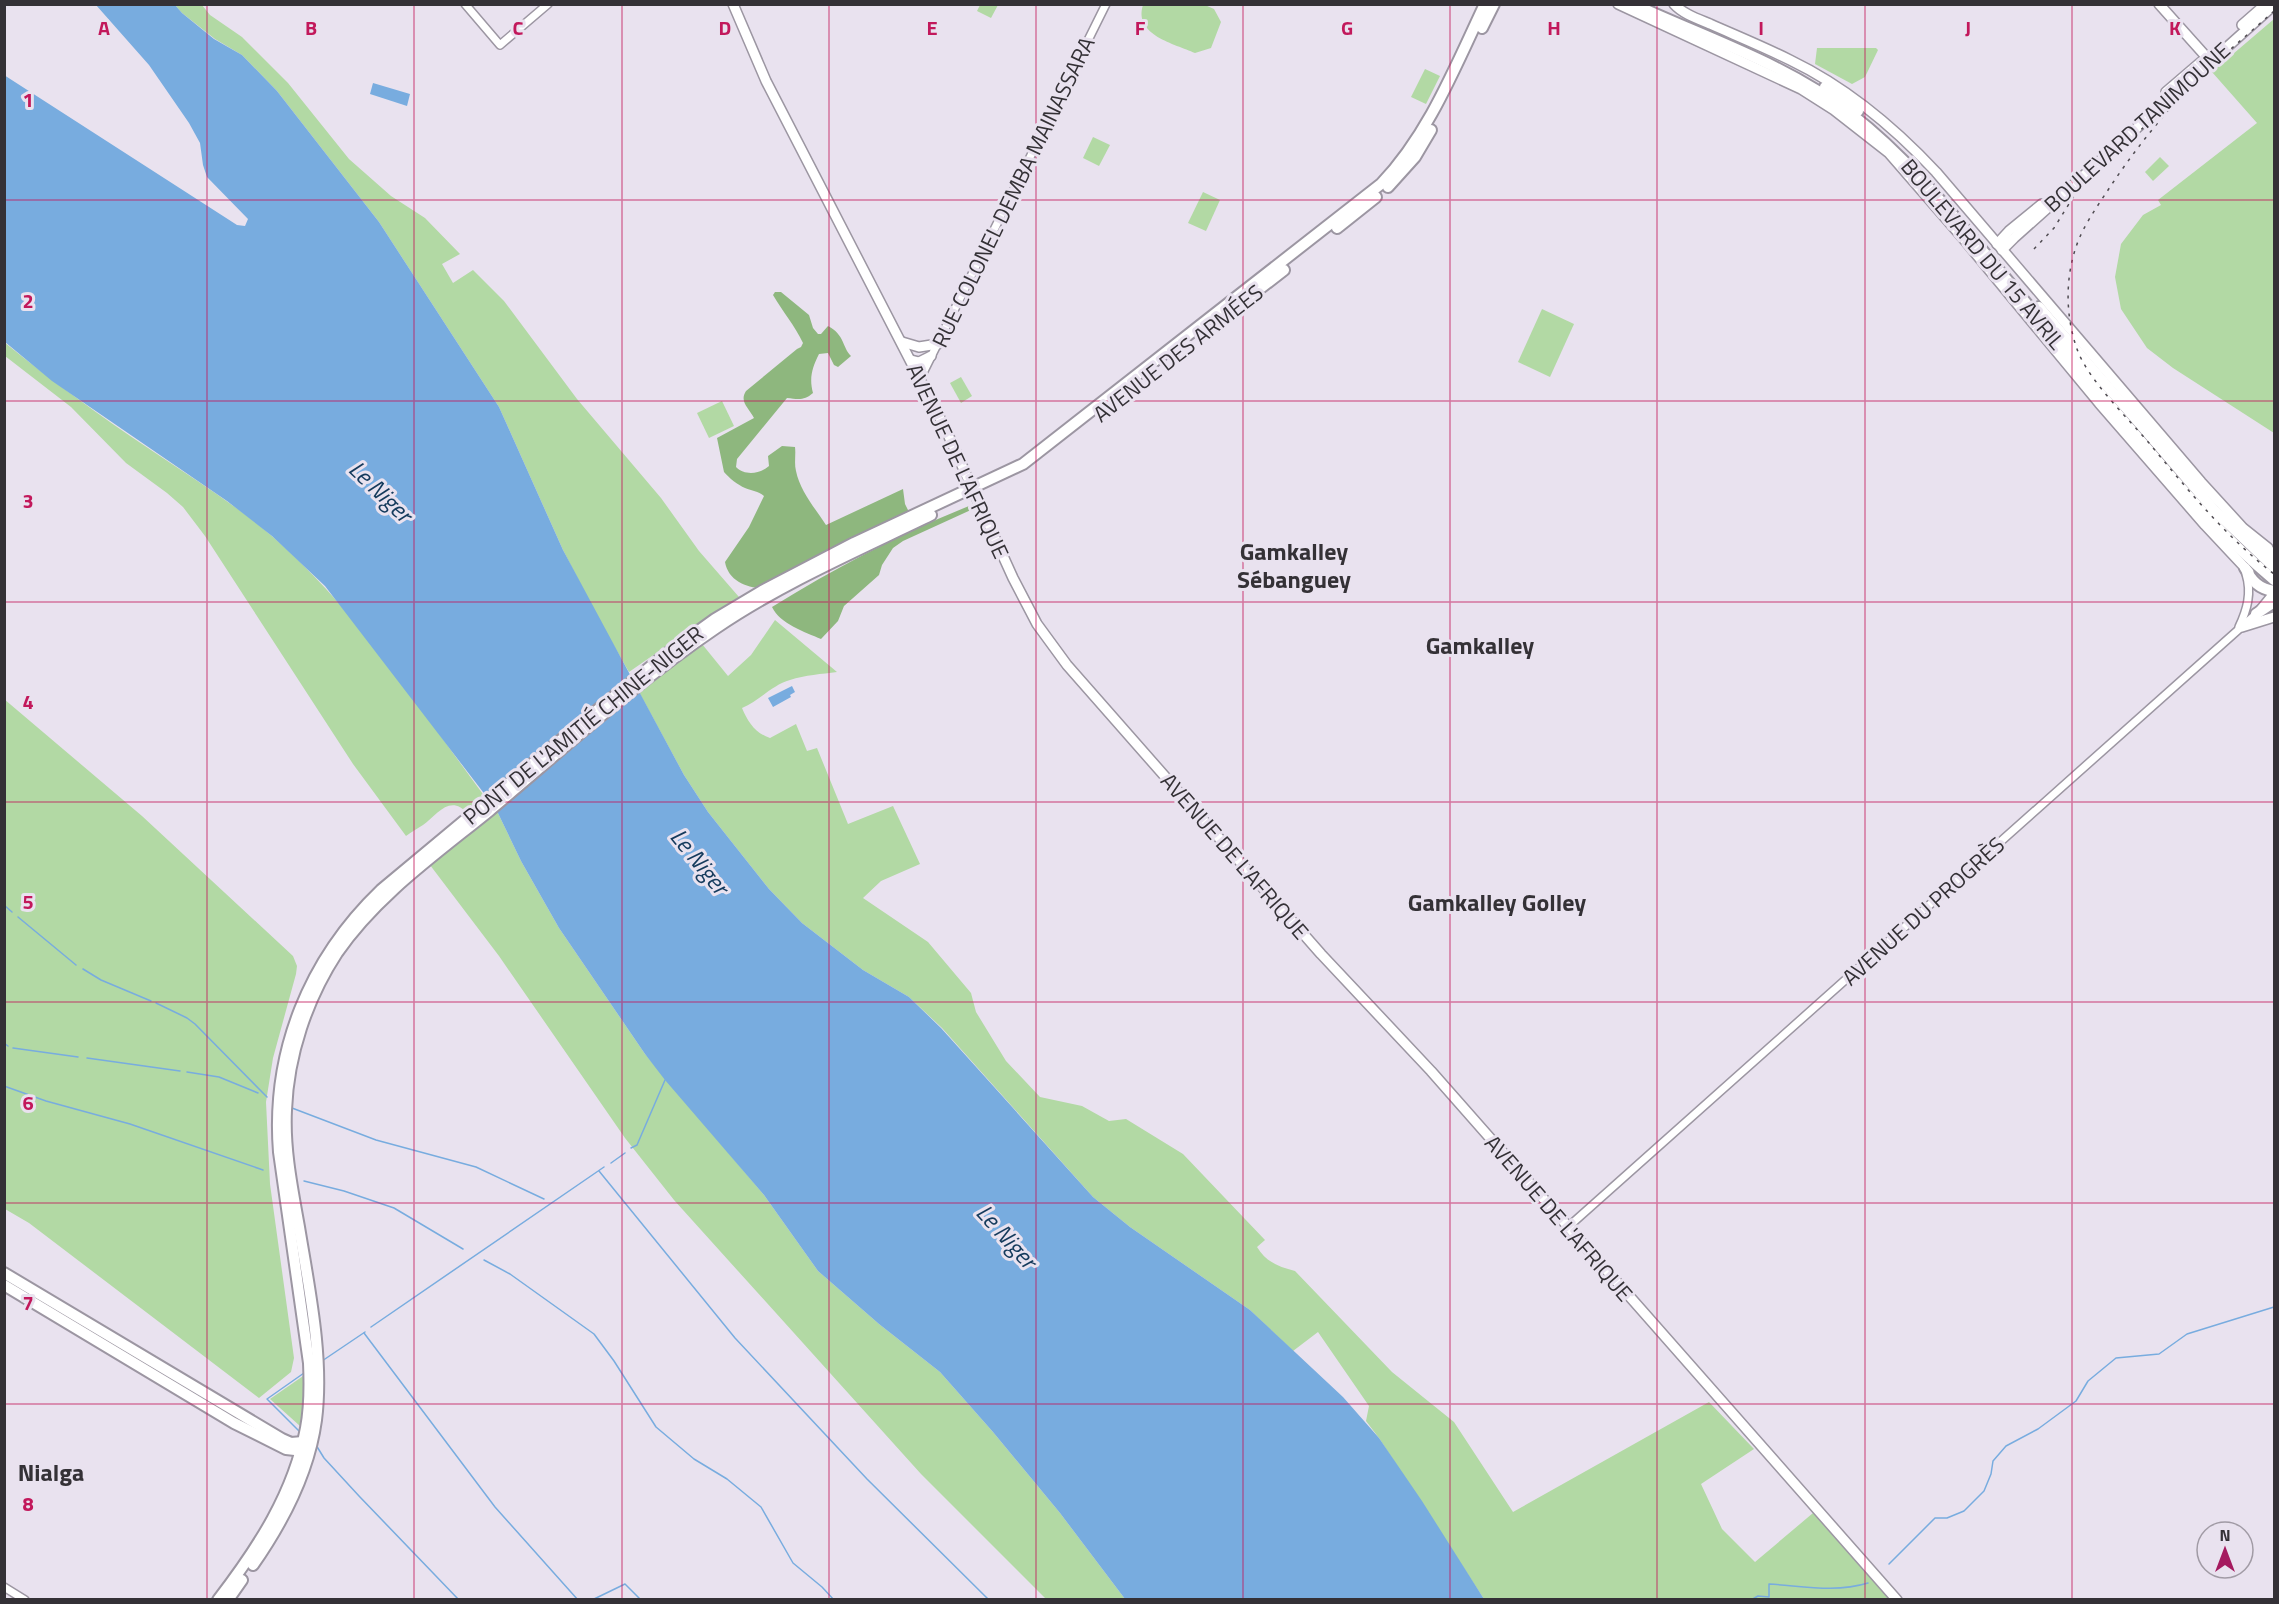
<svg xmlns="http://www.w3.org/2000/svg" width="2279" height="1604" font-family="'Titillium Web',sans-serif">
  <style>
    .green { fill: #b2d9a4 }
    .forest { fill: #8eb77e }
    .water { fill: #78acdf }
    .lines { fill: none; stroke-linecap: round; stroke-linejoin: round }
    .stream { stroke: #78acdf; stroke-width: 1.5 }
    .minor-casing { stroke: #9c96a2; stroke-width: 10 }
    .major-casing { stroke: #9c96a2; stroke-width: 12 }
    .highway-casing { stroke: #9c96a2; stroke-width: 14 }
    .minor { stroke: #fff; stroke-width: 7 }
    .major { stroke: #fff; stroke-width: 9 }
    .highway { stroke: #fff; stroke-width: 10 }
    .rail { stroke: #4f4b51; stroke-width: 1.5; stroke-dasharray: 3 6; stroke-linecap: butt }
    .grid { fill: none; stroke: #c2185b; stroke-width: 1.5; stroke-opacity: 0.55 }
    .labels { text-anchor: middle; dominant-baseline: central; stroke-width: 6; stroke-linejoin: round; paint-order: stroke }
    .street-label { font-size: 22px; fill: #343136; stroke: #e9e2ef }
    .water-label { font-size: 24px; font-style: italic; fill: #143a5c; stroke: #e9e2ef }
    .neighbourhood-label { font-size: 24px; font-weight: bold; fill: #343136; stroke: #e9e2ef }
    .grid-label { font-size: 20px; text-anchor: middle; font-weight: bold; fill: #c2185b; stroke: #e9e2ef; stroke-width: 6; stroke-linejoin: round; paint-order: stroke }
  </style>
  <rect width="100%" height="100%" fill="#e9e2ef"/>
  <g class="green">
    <polygon points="175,5 202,5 210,15 242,37 288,83 349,159 391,196 425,218 460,254 442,264 453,283 473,270 504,301 577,399 661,498 699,551 739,597 711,615 629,672 598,618 563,550 499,407 379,222 277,91 242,55 215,39 182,13"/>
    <polygon points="980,5 980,4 998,5 991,18 977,11"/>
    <path d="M 1143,5 L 1205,5 L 1214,9 L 1221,22 L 1211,48 L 1195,53 C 1175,44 1133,35 1143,5 Z"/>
    <polygon points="2274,19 2274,433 2173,368 2147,348 2121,309 2115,277 2121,244 2143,215 2161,205 2158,200 2257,123 2212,72"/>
    <polygon points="1817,48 1876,48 1878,50 1865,77 1852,84 1815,64"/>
    <polygon points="1425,69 1440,76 1426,104 1411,97"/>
    <polygon points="1093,137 1110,145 1099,166 1083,158"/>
    <polygon points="2160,157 2169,166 2153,181 2145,172"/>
    <polygon points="1203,192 1220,200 1206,231 1188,223"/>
    <polygon points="1542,309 1574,324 1550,377 1518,362"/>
    <path d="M 4,342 C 51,380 100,416 151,450 C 192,478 235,504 273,537 C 357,610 419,708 485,797 L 468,814 C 450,793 437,815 423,825 C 417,829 411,832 406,836 L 353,764 L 205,536 L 183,507 L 167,493 L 126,463 L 71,407 L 5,356 Z"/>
    <polygon points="961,377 972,396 961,403 950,383"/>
    <polygon points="722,401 734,426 709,438 697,413"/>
    <path d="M 775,620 L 837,672 C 822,674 805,675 790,680 C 772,685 759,701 742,708 C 748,722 755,733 770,738 L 796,724 L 807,751 L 817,748 L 848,824 L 893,806 L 920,864 L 881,881 L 863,898 L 928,942 L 971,993 L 976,1012 L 1006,1061 L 1040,1097 L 1082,1106 L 1109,1121 L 1126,1119 L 1183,1154 L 1265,1240 L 1257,1247 C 1266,1262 1279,1267 1295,1271 L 1392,1372 L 1454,1422 L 1513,1512 L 1709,1402 L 1754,1449 L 1701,1484 L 1722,1529 L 1755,1562 L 1813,1513 L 1889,1599 L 1484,1599 L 1379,1438 L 1366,1421 L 1369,1406 L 1318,1332 L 1293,1351 L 1250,1310 L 1130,1227 L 1093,1197 L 942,1028 L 909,997 L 863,970 L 802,923 L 769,889 L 708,812 L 684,775 L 639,692 L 702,644 L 728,676 L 751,655 Z"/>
    <polygon points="4,699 142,816 293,956 297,966 296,974 273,1058 266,1102 270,1184 294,1358 291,1372 259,1398 29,1223 5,1209"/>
    <polygon points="496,809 521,861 559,928 645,1054 764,1195 818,1271 879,1324 940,1372 993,1432 1060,1513 1125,1599 1046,1599 921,1474 674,1200 625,1138 499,956 430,865"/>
    <polygon points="306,1374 300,1426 270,1399"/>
  </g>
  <g class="forest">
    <path d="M 775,292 L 781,292 L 809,315 L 813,328 L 818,334 L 821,334 L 828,326 C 845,335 842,347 851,356 L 838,367 L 834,365 L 828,353 L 819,354 C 812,368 809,378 813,393 C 804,401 798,399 787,398 L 737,459 L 736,467 C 745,476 760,474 769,466 L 768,456 L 782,446 L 795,447 C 796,455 794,463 796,471 C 800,491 815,508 826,525 L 903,489 L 905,504 L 909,512 L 762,588 C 746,588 728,580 725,562 L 749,527 L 764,496 C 758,491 752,491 745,488 C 738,485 729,478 724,472 L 717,438 L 754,418 C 749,408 739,402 746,391 L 797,349 L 801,347 L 803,343 C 795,326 783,312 773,295 Z"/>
    <path d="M 969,506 L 973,509 L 903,541 L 893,548 L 882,565 L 879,575 L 844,606 L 838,621 L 821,639 C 805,632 780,624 772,607 C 835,568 900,534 969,506 Z"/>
  </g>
  <g class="water">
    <polygon points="96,5 175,5 182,13 214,39 242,55 277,91 379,222 499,407 563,550 684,775 708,812 769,889 802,923 863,970 909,997 941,1028 1093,1197 1130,1227 1250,1310 1343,1397 1379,1438 1422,1501 1484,1599 1125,1599 1060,1513 993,1432 940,1372 879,1324 818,1271 764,1195 665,1080 645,1054 559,928 521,861 496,809 325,586 272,536 227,501 52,381 5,342 4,75 237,225 245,226 248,219 207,177 203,165 200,143 189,123 149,65"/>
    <polygon points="373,83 410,94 407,106 370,94"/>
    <polygon points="792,686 795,692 790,695 791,697 773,707 768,698"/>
  </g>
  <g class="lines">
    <g class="stream">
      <polyline points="4,905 12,912"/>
      <polyline points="18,917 76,965"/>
      <polyline points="83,969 101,980 151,1001"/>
      <polyline points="156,1003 187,1018 195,1024 267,1097"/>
      <polyline points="4,1043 8,1046"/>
      <polyline points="13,1048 78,1057"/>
      <polyline points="87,1058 180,1071"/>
      <polyline points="187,1072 219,1077 258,1093"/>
      <polyline points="4,1086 46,1101 130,1124 263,1170"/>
      <polyline points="292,1108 376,1140 476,1167 544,1199"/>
      <polyline points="631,1148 637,1145 665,1080"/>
      <polyline points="611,1163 625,1153"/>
      <polyline points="599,1171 735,1338 867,1479 989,1600"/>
      <polyline points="304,1181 344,1191 394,1208 463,1249"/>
      <polyline points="484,1260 510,1274 594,1334 614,1361 656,1427 694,1459 727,1479 761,1507 793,1563 822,1587 834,1600"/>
      <polyline points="371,1327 604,1167"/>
      <polyline points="364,1333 495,1507 578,1600"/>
      <polyline points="322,1361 365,1332"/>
      <polyline points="300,1432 267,1399 304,1373"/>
      <polyline points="316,1445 324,1458 359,1496 459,1600"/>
      <polyline points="1889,1564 1935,1518 1947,1518 1964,1511 1984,1491 1991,1474 1993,1461 2006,1446 2038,1429 2076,1401 2088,1381 2116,1358 2159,1354 2187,1334 2274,1307"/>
      <polyline points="592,1600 625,1584 641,1600"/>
      <path d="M 1751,1600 L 1758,1596 L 1769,1597 L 1769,1584 C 1803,1586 1835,1593 1868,1583"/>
    </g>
    <defs>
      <g id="minor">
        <polyline points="465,4 500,45 548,4"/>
        <polyline points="920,379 1106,4"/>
        <path d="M 2239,627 C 2247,610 2252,593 2246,574"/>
        <polyline points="1568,1227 2256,614 2274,592"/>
        <polyline points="4,1587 25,1600"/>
      </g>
      <g id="major">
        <polyline points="733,4 766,81 945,428 1013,578 1037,624 1067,665 1321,954 1431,1071 1897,1600"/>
        <polyline points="1618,4 1801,89 1834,110 1889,153 1962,237 2099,403 2205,525 2249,572"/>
        <path d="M 1674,4 C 1683,14 1698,19 1710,24 C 1737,36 1764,47 1790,60 C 1846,87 1894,127 1936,172 L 2201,482 L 2243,528 L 2268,548"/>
        <polyline points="2159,4 2210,61"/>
        <polyline points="2242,25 2266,4"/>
        <polyline points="2166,92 2201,62"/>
        <polyline points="1997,244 2009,231 2042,204"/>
        <polyline points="2002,250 2014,238 2274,5"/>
        <polyline points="902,342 919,347 938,344"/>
        <polyline points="911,360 919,362 931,356"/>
        <polyline points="2242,627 2274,617"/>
      </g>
      <g id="highway">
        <path d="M 1633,4 C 1706,38 1787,64 1851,114 C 1908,158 1952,214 1997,268 C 2047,328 2095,388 2145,446 C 2187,495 2224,538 2274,580"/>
        <polyline points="1482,28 1494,4"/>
        <polyline points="1825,87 1858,111"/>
        <polyline points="1388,187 1415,157 1431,130"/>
        <polyline points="1337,228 1376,197"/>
        <polyline points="1240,304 1284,270"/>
        <polyline points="2039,307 2215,511 2274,567"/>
        <polyline points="2263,546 2274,555"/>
        <path d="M 2245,568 C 2252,581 2259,589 2274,591"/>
        <polyline points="2256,614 2274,602"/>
        <polyline points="4,1273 282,1439 291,1443 303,1442"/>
        <polyline points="4,1285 234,1423 286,1449 304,1451"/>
        <path d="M 253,1565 C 283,1522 309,1472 316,1420 C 324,1358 309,1288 299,1227 C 292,1188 284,1149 286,1110 C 288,1055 307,999 337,953 C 376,896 436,854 489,811 C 563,749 636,682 716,628 C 782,583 859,550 931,515"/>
        <path d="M 218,1600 C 258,1548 294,1493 306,1428 C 310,1407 310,1385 309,1363 L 279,1152 C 271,1052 309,959 381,890 L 579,725 L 665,655 L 715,619 L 762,591 L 854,543 L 1023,464 L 1381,184 C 1429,134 1455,67 1485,4"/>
        <polyline points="228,1600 242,1580"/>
      </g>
    </defs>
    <use href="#minor" class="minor-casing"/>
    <use href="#major" class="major-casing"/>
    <use href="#highway" class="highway-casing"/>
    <use href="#minor" class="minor"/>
    <use href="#major" class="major"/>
    <use href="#highway" class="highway"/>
    <g class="rail">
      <path d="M 2274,11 C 2242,40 2207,68 2177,101 C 2153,127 2130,157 2110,187 C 2097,207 2082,227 2075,250 C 2065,282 2066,318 2077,349 C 2088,380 2127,417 2149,443 C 2187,489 2226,537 2274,574"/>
      <polyline points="2034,249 2054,228 2082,183 2155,117"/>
    </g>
  </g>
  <path class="grid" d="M 207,4 L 207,1600M 414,4 L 414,1600M 622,4 L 622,1600M 829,4 L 829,1600M 1036,4 L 1036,1600M 1243,4 L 1243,1600M 1450,4 L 1450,1600M 1657,4 L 1657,1600M 1865,4 L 1865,1600M 2072,4 L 2072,1600M 4,200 L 2274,200M 4,401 L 2274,401M 4,602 L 2274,602M 4,802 L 2274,802M 4,1002 L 2274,1002M 4,1203 L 2274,1203M 4,1404 L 2274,1404"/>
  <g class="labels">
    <g class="street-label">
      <text transform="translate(2137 127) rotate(-42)">BOULEVARD TANIMOUNE</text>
      <text transform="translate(1013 192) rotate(-64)">RUE COLONEL DEMBA MAINASSARA</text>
      <text transform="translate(1983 254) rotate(50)">BOULEVARD DU 15 AVRIL</text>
      <text transform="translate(1178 353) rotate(-38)">AVENUE DES ARMÉES</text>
      <text transform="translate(958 461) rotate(65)">AVENUE DE L'AFRIQUE</text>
      <text transform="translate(583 725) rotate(-39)">PONT DE L'AMITIÉ CHINE-NIGER</text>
      <text transform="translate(1235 856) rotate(49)">AVENUE DE L'AFRIQUE</text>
      <text transform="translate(1923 911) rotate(-42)">AVENUE DU PROGRÈS</text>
      <text transform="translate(1559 1218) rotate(49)">AVENUE DE L'AFRIQUE</text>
    </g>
    <g class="water-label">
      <text transform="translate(381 491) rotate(44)">Le Niger</text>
      <text transform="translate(700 861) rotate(51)">Le Niger</text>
      <text transform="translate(1007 1236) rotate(48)">Le Niger</text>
    </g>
    <g class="neighbourhood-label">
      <text x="1294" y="551">Gamkalley<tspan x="1294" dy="28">Sébanguey</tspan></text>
      <text x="1480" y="645">Gamkalley</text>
      <text x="1497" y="902">Gamkalley Golley</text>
      <text x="51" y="1472">Nialga</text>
    </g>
  </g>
  <g class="grid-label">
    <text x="104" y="35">A</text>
    <text x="311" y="35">B</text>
    <text x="518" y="35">C</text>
    <text x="725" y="35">D</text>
    <text x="932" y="35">E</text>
    <text x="1140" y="35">F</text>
    <text x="1347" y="35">G</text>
    <text x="1554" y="35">H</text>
    <text x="1761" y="35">I</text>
    <text x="1968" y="35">J</text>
    <text x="2175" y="35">K</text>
    <text x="28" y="107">1</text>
    <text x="28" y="308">2</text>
    <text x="28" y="508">3</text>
    <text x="28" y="709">4</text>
    <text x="28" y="909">5</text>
    <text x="28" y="1110">6</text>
    <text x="28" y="1310">7</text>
    <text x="28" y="1511">8</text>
  </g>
  <rect width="2279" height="1604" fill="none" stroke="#343136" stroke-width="12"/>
  <g transform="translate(2225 1550)"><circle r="28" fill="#e9e2ef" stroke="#a19ba5" stroke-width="1.5"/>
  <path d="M0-4.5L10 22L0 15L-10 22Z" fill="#a51a5f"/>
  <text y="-9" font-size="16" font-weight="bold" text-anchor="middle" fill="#343136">N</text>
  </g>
</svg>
